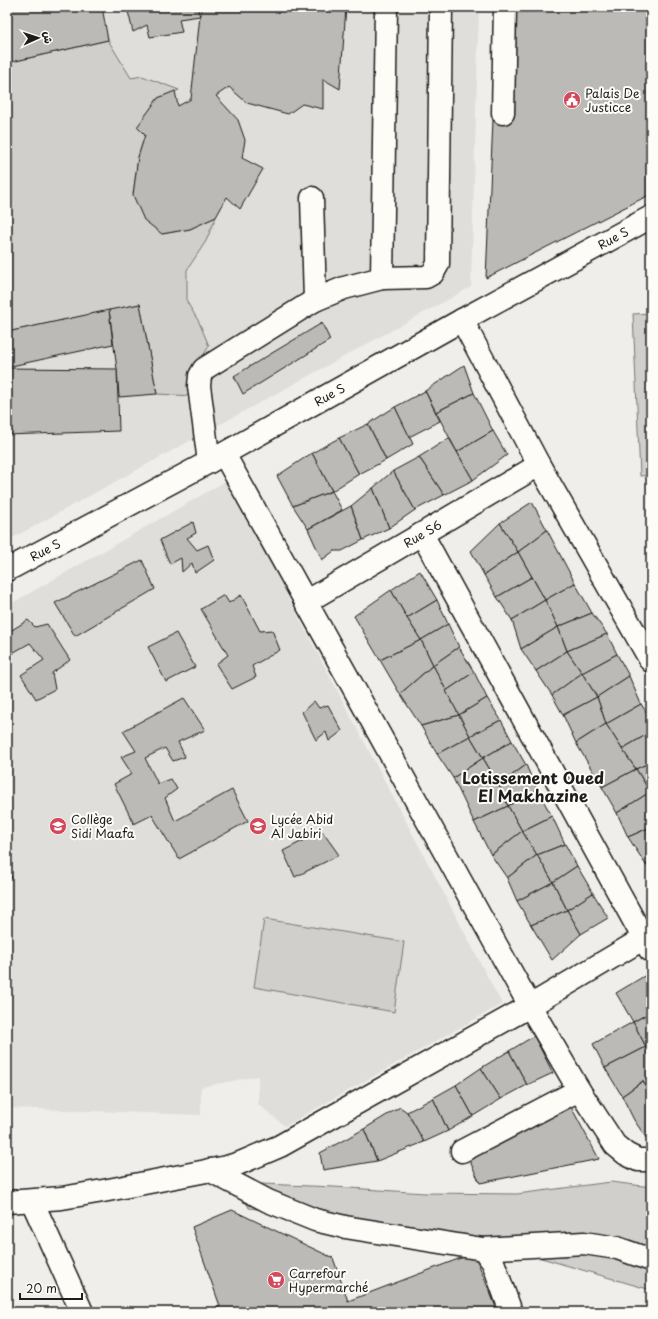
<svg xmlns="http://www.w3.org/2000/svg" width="658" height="1319" font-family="'Playpen Sans','Playpen Sans Arabic',sans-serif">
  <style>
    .built { fill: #e0deda }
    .green { fill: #d0cfcc; stroke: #767674 }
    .building { fill: #bbbab6; stroke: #1c1c1c }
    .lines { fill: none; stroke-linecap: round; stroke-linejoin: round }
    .minor-casing { stroke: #1c1c1c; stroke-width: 25 }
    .minor { stroke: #fdfcf7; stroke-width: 22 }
    .labels { text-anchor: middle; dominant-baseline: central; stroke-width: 4; stroke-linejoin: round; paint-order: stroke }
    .poi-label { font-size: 12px; fill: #1c1c1c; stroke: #fdfcf7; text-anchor: start }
    .street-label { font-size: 12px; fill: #1c1c1c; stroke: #fdfcf7 }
    .district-label { font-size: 16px; font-weight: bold; fill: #1c1c1c; stroke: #fdfcf7 }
  </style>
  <rect width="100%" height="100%" fill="#f0eeea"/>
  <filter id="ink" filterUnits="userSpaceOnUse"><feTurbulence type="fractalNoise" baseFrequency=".025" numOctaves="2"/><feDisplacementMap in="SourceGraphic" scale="8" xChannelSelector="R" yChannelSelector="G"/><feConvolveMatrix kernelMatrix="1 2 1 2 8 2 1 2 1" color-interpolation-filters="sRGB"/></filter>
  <g filter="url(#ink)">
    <g class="built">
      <polygon points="7,7 479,7 471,287 7,541"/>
      <polygon points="228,480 265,553 502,1004 285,1126 258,1104 258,1076 201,1087 201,1115 7,1108 7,606"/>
    </g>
    <g class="green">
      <polygon points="108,40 131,78 142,76 179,90 158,98 138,127 145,135 138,157 133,195 162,234 190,229 216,217 206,241 187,270 187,302 199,322 209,346 194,371 193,396 157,394 140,304 7,332 7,63"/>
      <polygon points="651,313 651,475 640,476 633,314"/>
      <polygon points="264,919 404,942 394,1012 254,987"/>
      <polygon points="611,1182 651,1187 651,1290 476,1239 249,1208 238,1183 334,1187 425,1193 517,1194"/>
    </g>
    <g class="building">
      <polygon points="13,7 102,7 108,40 7,63 7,8"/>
      <polygon points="127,7 197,7 200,16 179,19 182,32 150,37 147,25 133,32"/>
      <polygon points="202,7 346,7 340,89 323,79 323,109 302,104 288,114 247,103 229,87 216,96 238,120 245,140 242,158 263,169 240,209 227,197 216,217 190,229 162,234 144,220 133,195 138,157 145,135 137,127 158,98 175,91 178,106 191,99 200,16"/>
      <polygon points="498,7 651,7 651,194 486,278"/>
      <polygon points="140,304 157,394 119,397 117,369 109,310"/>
      <polygon points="109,310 113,344 7,367 7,332"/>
      <polygon points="322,323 330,340 243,394 234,376"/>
      <polygon points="464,365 474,393 436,412 425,391"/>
      <polygon points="7,368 117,369 119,431 7,435"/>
      <polygon points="425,391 440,421 409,437 395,407"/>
      <polygon points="474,393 493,431 457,452 436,412"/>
      <polygon points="395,407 413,444 386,460 368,424"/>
      <polygon points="368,424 386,460 359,474 339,438"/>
      <polygon points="493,431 507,455 473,480 457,452"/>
      <polygon points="339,438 359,474 332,491 312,453"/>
      <polygon points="449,438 473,480 444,495 419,457"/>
      <polygon points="312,453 332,491 293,506 277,476"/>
      <polygon points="419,457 444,495 415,510 393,471"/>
      <polygon points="393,471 415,510 389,528 373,488"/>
      <polygon points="373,488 389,528 363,540 351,506"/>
      <polygon points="332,491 342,510 308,529 293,506"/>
      <polygon points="532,502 547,530 518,552 500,523"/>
      <polygon points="351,506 363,540 342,551 334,551 322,560 308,529"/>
      <polygon points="193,522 196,533 187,538 197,550 208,545 214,560 195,573 192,563 182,572 181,558 170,564 160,540"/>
      <polygon points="500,523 518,552 484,575 471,551"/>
      <polygon points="547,530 575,583 545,600 518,552"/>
      <polygon points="518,552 532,577 497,597 484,575"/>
      <polygon points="142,560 155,589 75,636 55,603"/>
      <polygon points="420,571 437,600 407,618 391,590"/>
      <polygon points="532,577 545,600 512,620 497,597"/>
      <polygon points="575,583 592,613 558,627 545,600"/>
      <polygon points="391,590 407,618 421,640 380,660 354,616"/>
      <polygon points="224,595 229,603 241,595 260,631 272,630 280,650 252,666 256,677 232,689 216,664 228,655 201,609"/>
      <polygon points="437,600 448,624 421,640 407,618"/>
      <polygon points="545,600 558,627 521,649 512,620"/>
      <polygon points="592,613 607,634 567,651 558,627"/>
      <polygon points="28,620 35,627 47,624 70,660 52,673 55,689 36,699 21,675 44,660 30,643 7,656 7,633"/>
      <polygon points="448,624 459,647 433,665 421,640"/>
      <polygon points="558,627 567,651 536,671 521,649"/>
      <polygon points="176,633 195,667 166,682 148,647"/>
      <polygon points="607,634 617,654 582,673 567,651"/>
      <polygon points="421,640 433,665 400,694 380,660"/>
      <polygon points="459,647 474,672 446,691 433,665"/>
      <polygon points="567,651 582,673 552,695 536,671"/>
      <polygon points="617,654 629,676 597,697 582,673"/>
      <polygon points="433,665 459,715 421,726 400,694"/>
      <polygon points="474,672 487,698 459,715 446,691"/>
      <polygon points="582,673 597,697 563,715 552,695"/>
      <polygon points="629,676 641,704 606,724 597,697"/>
      <polygon points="597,697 606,724 576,743 563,715"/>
      <polygon points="184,698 205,730 178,742 185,757 173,761 165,748 145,758 158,784 171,779 177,789 165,798 175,821 232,790 248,821 179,859 152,815 134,824 114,784 132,774 121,757 136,751 123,731"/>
      <polygon points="487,698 501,720 470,736 459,715"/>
      <polygon points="314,701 319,708 328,705 342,731 329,741 326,732 316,740 302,712"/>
      <polygon points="641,704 651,719 651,732 622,749 606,724"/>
      <polygon points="459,715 470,736 437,754 421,726"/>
      <polygon points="501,720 512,741 483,758 470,736"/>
      <polygon points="606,724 622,749 636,769 602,787 576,743"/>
      <polygon points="651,732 651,762 636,769 622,749"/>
      <polygon points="470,736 483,758 453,778 437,754"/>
      <polygon points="512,741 526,765 499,785 483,758"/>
      <polygon points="483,758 499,785 508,806 474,822 453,778"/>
      <polygon points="651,762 651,791 650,792 636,769"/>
      <polygon points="526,765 537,790 508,806 499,785"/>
      <polygon points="636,769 650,792 617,813 602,787"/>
      <polygon points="537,790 552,816 522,831 508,806"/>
      <polygon points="650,792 651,827 628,837 617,813"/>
      <polygon points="508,806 522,831 491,855 474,822"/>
      <polygon points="552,816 565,844 537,855 522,831"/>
      <polygon points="651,827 651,861 646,865 628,837"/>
      <polygon points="322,831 339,855 295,877 283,851"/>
      <polygon points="522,831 537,855 507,878 491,855"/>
      <polygon points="565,844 577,866 553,882 537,855"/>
      <polygon points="537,855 553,882 517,901 507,878"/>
      <polygon points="651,861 651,871 646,865"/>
      <polygon points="577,866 593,893 567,910 553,882"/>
      <polygon points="7,869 12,878 7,880"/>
      <polygon points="553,882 567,910 531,925 517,901"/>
      <polygon points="593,893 608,918 581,934 567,910"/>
      <polygon points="567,910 581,934 552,960 531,925"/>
      <polygon points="646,975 651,984 651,1012 633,1022 616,993"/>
      <polygon points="651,1012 651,1045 646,1047 633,1022"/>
      <polygon points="633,1022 646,1047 605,1068 593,1044"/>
      <polygon points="534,1036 553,1073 527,1085 509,1051"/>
      <polygon points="651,1045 651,1059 646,1047"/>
      <polygon points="646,1047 651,1059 651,1075 622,1096 605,1068"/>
      <polygon points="509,1051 527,1085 501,1099 481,1068"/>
      <polygon points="481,1068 501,1099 473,1116 456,1085"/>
      <polygon points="643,1081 651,1095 651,1145 634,1120 622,1096"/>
      <polygon points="456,1085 473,1116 448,1131 433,1098"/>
      <polygon points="433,1098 448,1131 424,1142 407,1112"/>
      <polygon points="570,1105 599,1159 480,1183 467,1155"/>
      <polygon points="400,1107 407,1112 424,1142 377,1161 364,1129"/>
      <polygon points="364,1129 377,1161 323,1170 320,1153"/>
      <polygon points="232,1210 333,1258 348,1301 474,1253 498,1312 208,1312 220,1306 192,1227"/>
    </g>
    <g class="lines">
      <defs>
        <g id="minor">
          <polyline points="503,113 505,7"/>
          <polyline points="312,198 315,300"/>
          <polyline points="382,278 386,7"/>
          <polyline points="462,320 539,465 651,661"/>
          <polyline points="224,454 530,1006 579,1090 615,1145 626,1154 638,1160 651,1160"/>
          <polyline points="209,462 199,386 200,376 204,369 315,300 344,288 382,278 426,277 433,273 438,264 441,7"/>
          <polyline points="422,534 650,950"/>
          <path id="s1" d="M 7,570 L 209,462 L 462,320 L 651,217"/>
          <path id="s2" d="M 306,602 L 539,465"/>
          <polyline points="462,1151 579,1090"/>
          <polyline points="209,1170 268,1201 315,1220 345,1227 483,1249 493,1262 511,1312"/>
          <polyline points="32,1201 82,1312"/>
          <polyline points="7,1202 62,1198 103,1191 227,1167 240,1163 280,1146 530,1006 651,934"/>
          <polyline points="483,1249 584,1243 617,1248 651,1260"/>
        </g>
      </defs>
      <use href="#minor" class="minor-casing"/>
      <use href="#minor" class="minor"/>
    </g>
  </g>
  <defs>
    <symbol id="civic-disc" viewBox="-11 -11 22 22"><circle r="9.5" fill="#d1495b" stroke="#fdfcf7"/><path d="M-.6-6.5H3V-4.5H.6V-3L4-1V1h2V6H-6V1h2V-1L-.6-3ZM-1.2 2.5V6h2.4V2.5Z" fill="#fff"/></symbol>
    <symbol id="school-disc" viewBox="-11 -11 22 22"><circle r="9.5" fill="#d1495b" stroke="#fdfcf7"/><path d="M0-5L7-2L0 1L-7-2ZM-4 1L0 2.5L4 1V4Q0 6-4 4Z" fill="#fff"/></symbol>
    <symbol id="supermarket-disc" viewBox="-11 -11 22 22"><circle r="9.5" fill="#d1495b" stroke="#fdfcf7"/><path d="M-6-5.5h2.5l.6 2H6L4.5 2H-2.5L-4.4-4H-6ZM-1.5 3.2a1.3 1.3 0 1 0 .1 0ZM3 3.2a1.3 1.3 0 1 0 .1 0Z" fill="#fff"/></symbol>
  </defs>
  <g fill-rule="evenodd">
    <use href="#civic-disc" x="562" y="90" width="20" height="20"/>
    <use href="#school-disc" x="48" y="816" width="20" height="20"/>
    <use href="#school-disc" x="248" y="816" width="20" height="20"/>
    <use href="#supermarket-disc" x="266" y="1270" width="20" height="20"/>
  </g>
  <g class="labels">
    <g class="poi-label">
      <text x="585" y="93">Palais De<tspan x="585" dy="14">Justicce</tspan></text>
      <text x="71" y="819">Collège<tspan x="71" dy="14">Sidi Maafa</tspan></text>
      <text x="271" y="819">Lycée Abid<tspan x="271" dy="14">Al Jabiri</tspan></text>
      <text x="289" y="1273">Carrefour<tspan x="289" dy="14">Hypermarché</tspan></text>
    </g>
    <g class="street-label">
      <text stroke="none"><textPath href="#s1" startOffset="691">Rue S</textPath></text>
      <text stroke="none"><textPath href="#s1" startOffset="367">Rue S</textPath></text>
      <text stroke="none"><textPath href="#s2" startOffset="135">Rue S6</textPath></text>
      <text stroke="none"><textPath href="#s1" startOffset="43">Rue S</textPath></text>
    </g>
    <g class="district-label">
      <text x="533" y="777">Lotissement Oued<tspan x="533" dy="18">El Makhazine</tspan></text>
    </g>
  </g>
  <rect width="658" height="1319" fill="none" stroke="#fdfcf7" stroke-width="24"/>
  <rect x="12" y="12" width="634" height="1295" fill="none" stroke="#1c1c1c" stroke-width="1.5" filter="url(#ink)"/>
  <g transform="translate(38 38) rotate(87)" stroke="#fdfcf7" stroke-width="3" paint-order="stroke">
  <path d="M0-3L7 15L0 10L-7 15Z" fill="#1c1c1c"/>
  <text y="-6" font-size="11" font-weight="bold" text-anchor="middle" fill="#1c1c1c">ش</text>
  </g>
  <path d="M20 1293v6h62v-6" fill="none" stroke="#1c1c1c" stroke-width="2"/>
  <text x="26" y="1293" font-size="12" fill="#1c1c1c" stroke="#fdfcf7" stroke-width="3" paint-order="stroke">20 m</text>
</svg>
